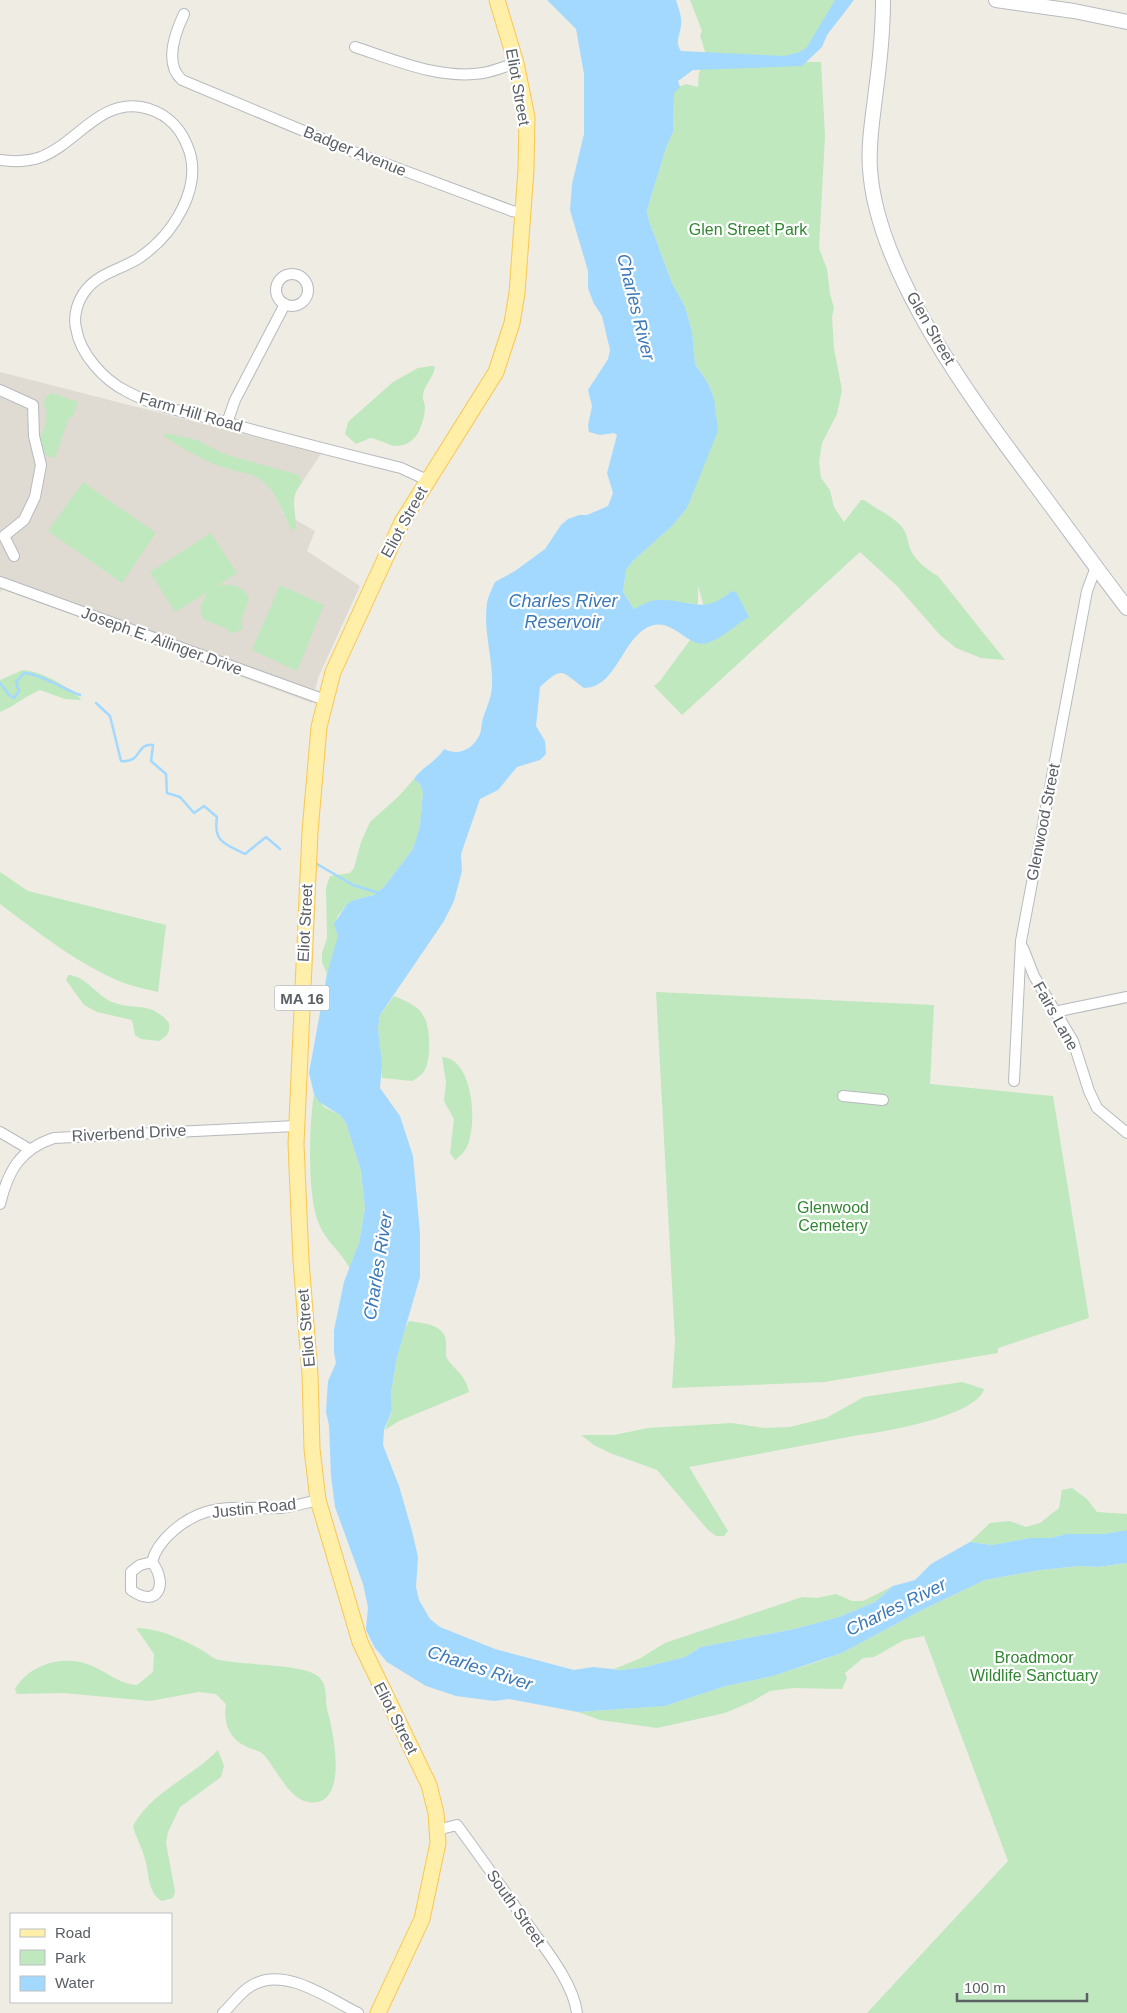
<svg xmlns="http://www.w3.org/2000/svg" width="1127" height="2013" font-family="Helvetica,sans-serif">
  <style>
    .education { fill: #dfdbd2 }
    .green { fill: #bfe8be }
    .water { fill: #a3d9ff }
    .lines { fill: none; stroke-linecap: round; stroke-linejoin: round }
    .stream { stroke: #a3d9ff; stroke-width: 2.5 }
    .street-casing { stroke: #b6babe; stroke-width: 12 }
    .secondary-casing { stroke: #b7bbc0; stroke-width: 16 }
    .primary-casing { stroke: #f9c752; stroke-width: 17 }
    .street { stroke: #fff; stroke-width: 10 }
    .secondary { stroke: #fff; stroke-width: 14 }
    .primary { stroke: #ffefa8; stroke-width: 15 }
    .labels { text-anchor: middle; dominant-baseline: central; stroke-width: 4.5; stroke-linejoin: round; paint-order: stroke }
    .shield { fill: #fff; stroke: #8c9093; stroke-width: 1 }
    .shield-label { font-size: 15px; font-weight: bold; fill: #5b6065 }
    .street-label { font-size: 16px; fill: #5b6065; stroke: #fff }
    .park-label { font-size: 16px; fill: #308732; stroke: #fff }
    .water-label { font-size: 18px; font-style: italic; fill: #3a79b8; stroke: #fff }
  </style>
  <rect width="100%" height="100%" fill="#efece3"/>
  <polygon class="education" points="0,372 321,454 282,512 315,531 307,551 360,586 318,678 312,703 2,589 0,593"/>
  <g class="green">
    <path d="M 690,0 L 851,0 L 805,62 L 821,62 L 825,136 L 819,248 L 827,269 L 830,294 L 834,308 L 832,317 L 834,349 L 842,390 L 837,414 L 822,443 L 819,462 L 821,478 L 830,490 L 834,507 L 844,522 L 861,500 L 864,500 C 876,509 893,516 902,527 C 907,534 907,538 909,545 C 912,558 927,570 938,576 L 1005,660 L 981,658 L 956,648 L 940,635 L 898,587 L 860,552 L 682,715 L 654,686 L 660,681 L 693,636 L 706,614 L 698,586 L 698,605 C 678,601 653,600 634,609 L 623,592 L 626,570 L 633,561 L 673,525 L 687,508 L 714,398 L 708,383 L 695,364 L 692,331 L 685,307 L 672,283 L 649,221 L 647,210 L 666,148 L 673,132 L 674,93 L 676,88 L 686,84 L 698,87 L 699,73 L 706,55 L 700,35 L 702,31 Z"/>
    <path d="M 432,366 L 435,367 C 434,377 424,385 423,395 C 422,399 425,403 425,407 C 424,424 417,446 396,446 C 387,445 379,439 370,438 L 356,444 L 345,434 L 348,422 L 393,382 L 418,368 Z"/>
    <path d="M 52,393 L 78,402 L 73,417 L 69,417 L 55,458 L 48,456 L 38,445 C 42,433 51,415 44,405 L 45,397 Z"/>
    <path d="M 165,433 L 197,440 L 224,454 L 299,475 L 302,483 C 289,496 296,511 296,528 L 292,531 C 283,514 278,493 262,481 C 253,473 240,473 229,469 C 207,463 182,449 163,435 Z"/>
    <polygon points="83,482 156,533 122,583 48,531"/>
    <path d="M 211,533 L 237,573 L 217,586 C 229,583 243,585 249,598 L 241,622 L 243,629 L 231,634 L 229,630 L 203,619 L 200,607 L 208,592 L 175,612 L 150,572 Z"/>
    <polygon points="280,585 324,605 297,671 252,650"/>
    <path d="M 23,670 C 44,672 67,686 82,700 L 65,699 L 40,690 C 25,696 15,706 0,712 L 0,680 Z"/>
    <polygon points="414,779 420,784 423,792 420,826 413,849 384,887 374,895 354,900 347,904 337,917 336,930 339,936 327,974 322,962 322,953 327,938 326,888 330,876 350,873 354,868 361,842 370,822 399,796"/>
    <path d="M 0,872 L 28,891 L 166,925 L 158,992 C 147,989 135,987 124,983 C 79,965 39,933 0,904 Z"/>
    <path d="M 68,975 C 85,975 97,996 112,1002 C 135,1011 150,1000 169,1023 C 170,1033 167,1036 159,1041 L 141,1039 L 135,1035 L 132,1020 L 97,1012 L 84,1005 L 66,980 Z"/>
    <polygon points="656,992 934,1005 930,1084 1053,1096 1089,1318 998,1348 998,1353 825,1382 672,1388 675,1341"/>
    <path d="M 394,996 C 403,1000 418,1005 423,1015 C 431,1026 432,1064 422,1074 C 419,1077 415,1079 412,1081 L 382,1078 L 378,1028 L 380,1015 Z"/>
    <path d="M 442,1057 C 472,1058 477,1120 469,1141 C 467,1149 462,1155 455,1160 L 450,1153 L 454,1119 L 444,1101 L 446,1082 Z"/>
    <path d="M 314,1094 L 324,1107 L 340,1115 L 346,1123 L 361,1171 L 365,1208 L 359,1243 L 350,1269 C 342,1252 326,1242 319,1224 C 307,1196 309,1125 314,1094 Z"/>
    <path d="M 409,1321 C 422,1323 445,1324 446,1342 C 447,1348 444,1355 448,1360 C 457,1372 466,1376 469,1392 L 399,1421 L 385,1430 L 392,1410 L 391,1393 L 397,1357 L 403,1332 Z"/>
    <path d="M 962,1382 L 984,1389 C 977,1416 884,1432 859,1435 L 689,1467 L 728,1531 L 724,1536 L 716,1536 L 708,1530 L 657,1470 L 610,1453 L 594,1445 L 581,1435 L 614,1435 L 648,1428 L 732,1423 L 764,1428 L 790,1427 L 826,1418 L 864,1397 Z"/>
    <polygon points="1072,1488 1087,1499 1097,1512 1127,1514 1127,1530 1104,1534 1066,1534 1051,1538 1030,1538 992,1545 970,1542 990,1523 1010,1521 1026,1527 1040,1523 1059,1508 1062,1490"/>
    <polygon points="1127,1563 1127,2013 867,2013 1008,1861 924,1636 904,1640 874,1657 863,1658 845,1673 847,1678 842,1689 793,1688 770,1691 753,1701 725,1713 657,1728 600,1720 578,1712 665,1706 726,1686 773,1676 820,1661 842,1653 920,1611 985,1580 1041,1570 1080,1566 1098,1567"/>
    <polygon points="893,1586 875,1602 839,1617 794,1629 701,1647 685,1657 645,1667 621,1670 614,1669 639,1659 665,1643 802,1597 817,1598 836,1594 852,1601 863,1601"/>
    <path d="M 136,1628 C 159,1628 181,1639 200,1649 C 206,1652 211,1657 216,1659 C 241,1666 305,1663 319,1677 C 328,1686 325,1698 327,1709 C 333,1730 347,1795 318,1802 C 312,1803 304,1802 300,1799 C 284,1789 276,1769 264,1755 C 259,1750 254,1750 247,1747 C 229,1739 223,1723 226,1704 L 216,1694 L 199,1692 L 150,1701 L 63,1693 L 17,1694 L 15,1689 C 29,1665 61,1655 87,1664 C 105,1670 118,1684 137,1685 L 153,1672 L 154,1654 Z"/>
    <path d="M 218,1750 L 224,1766 L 221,1777 L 180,1807 L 168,1832 L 166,1843 L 175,1891 L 173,1898 L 162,1901 C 146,1892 150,1871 144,1856 C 141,1845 136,1838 133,1826 C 152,1791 191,1778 218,1750 Z"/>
  </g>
  <path class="water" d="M 547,0 L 676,0 C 678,7 682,16 681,24 C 681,34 674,42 681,51 L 784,56 L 800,52 L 807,47 L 835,0 L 854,0 L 827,35 L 822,47 L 802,66 L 693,70 L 678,81 L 680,87 L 674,93 L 673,132 L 666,148 L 647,210 L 649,221 L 672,283 L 685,307 L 692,331 L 695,364 L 708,383 L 714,398 L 718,431 L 687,508 L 673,525 L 633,561 L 626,570 L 623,592 L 634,609 C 642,605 649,600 659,600 C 691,599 703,616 732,591 L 736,592 L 749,617 C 737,624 720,640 707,643 C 688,649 672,615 648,627 C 621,641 616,688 584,688 C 561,672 564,665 540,687 L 536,726 L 545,741 L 546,754 L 540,760 L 517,767 L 498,790 L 480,799 L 461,854 L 462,871 L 454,901 L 444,921 L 380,1015 L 378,1028 L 382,1065 L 380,1088 L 400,1116 L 413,1156 L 420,1233 L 420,1277 L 397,1357 L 391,1393 L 392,1410 L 384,1430 L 383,1445 L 399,1486 L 412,1531 L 418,1557 L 416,1587 L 419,1600 L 430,1619 L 440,1627 L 495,1649 L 574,1670 L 593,1667 L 621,1670 L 645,1667 L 685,1657 L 701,1647 L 794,1629 L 839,1617 L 875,1602 L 893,1586 L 915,1580 L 931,1564 L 970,1542 L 992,1545 L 1030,1538 L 1051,1538 L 1066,1534 L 1104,1534 L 1127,1530 L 1127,1563 L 1098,1567 L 1080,1566 L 1041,1570 L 985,1580 L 920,1611 L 842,1653 L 773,1676 L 726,1686 L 665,1706 L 578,1712 L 509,1699 L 494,1701 L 456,1696 L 426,1686 L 387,1662 L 375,1648 L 366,1630 L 368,1607 L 363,1584 L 335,1507 L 331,1476 L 329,1425 L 326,1412 L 328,1381 L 336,1363 L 334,1353 L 334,1330 L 344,1282 L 359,1243 L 365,1208 L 361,1171 L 346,1123 L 340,1115 L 319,1102 L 314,1094 L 309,1073 L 327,974 L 338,936 L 334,924 L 347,904 L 354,900 L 374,895 L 384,887 L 413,849 L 420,826 L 423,792 L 420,784 L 414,779 C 422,767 436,762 444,749 C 458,756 472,750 479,736 C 482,731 481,724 483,718 C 487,706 492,697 492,684 C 493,658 483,630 487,603 C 488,596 492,589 495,582 L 515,571 L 545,549 L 561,525 L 568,519 L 579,515 L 587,515 L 608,506 L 613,493 L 607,473 L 617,435 L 614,433 L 600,435 L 589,432 L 588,426 L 592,406 L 588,390 L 608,359 L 610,350 L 602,316 L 594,304 L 588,288 L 588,271 L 570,210 L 572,184 L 584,134 L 584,74 L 576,29 Z"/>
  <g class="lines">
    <g class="stream">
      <path d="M 0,683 L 9,695 L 14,698 L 19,691 L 16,682 L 24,673 C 38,673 64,689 80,695"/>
      <path d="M 96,703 L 110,716 L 121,761 C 143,763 135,743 153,745 L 151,761 L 166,774 L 167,793 L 180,797 L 194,813 L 204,806 L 217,817 C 213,842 225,844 245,854 L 266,837 L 280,849"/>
      <polyline points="317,864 353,885 379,893"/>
    </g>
    <defs>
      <g id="street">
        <path d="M 184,14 C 175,33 164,64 182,80 L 354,152 L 512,211 L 523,213"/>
        <path d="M 355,47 C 395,60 440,80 483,73 C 494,71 506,66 516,63"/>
        <path d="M 0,160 C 14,162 27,162 41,157 C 77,143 99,100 141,107 C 163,111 179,125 187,145 C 205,186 173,235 139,258 C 122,269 99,273 86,290 C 78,300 73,315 76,328 C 80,354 104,380 126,391 C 155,407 189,413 221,421 C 280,438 341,453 401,468 L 427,480"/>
        <circle cx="292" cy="290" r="16"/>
        <polyline points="0,390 33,405 34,436 41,465 35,497 24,520 4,536 14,556"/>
        <polyline points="227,423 235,400 285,304"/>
        <polyline points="0,582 325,700"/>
        <polyline points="1023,948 1034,976 1073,1041 1089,1091 1097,1108 1127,1133"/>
        <polyline points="1054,1012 1127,997"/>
        <polyline points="1014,1081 1021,941 1087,591 1096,567"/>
        <polyline points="843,1096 883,1100"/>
        <polyline points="0,1132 29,1149"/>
        <path d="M 0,1204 C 8,1171 20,1149 54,1138 L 296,1126"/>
        <path d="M 152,1562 L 140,1565 L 131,1572 L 131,1590 C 157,1609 169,1585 152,1562 C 157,1540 185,1518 206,1512 C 228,1505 257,1509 280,1508 C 292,1507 305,1503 318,1500"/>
        <path d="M 437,1830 L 457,1825 C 480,1856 502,1888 524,1919 C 542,1945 573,1981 577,2013"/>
        <path d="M 223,2013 C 232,2005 240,1992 251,1986 C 284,1965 329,1999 358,2013"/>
      </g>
      <g id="secondary">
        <path d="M 883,0 C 883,30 880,60 876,90 C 873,116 868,143 870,169 C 877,274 975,404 1037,487 C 1067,527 1096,568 1127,608"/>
        <polyline points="996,0 1074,11 1127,22"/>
      </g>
      <polyline id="primary" points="378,2013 422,1919 438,1843 436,1813 429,1785 360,1642 318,1500 312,1449 310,1374 301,1261 296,1144 310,832 319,727 333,672 402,522 496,372 512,323 517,293 526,170 527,117 516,63 497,0"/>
    </defs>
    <use href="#street" class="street-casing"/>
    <use href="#secondary" class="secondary-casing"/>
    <use href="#primary" class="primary-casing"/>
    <use href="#street" class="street"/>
    <use href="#secondary" class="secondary"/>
    <use href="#primary" class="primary"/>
  </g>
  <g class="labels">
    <rect class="shield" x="274.5" y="985.5" width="55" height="25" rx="4"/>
    <g class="shield-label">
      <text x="302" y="998">MA 16</text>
    </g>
    <g class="street-label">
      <text transform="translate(518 87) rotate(80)">Eliot Street</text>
      <text transform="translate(355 151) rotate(22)">Badger Avenue</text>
      <text transform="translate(931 328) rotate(60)">Glen Street</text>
      <text transform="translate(191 412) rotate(16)">Farm Hill Road</text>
      <text transform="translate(404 522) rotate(-61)">Eliot Street</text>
      <text transform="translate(162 641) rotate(20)">Joseph E. Ailinger Drive</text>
      <text transform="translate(1043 822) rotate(-79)">Glenwood Street</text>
      <text transform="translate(305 923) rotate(-87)">Eliot Street</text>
      <text transform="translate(1056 1016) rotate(61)">Fairs Lane</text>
      <text transform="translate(129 1133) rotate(-3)">Riverbend Drive</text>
      <text transform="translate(306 1328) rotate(-95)">Eliot Street</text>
      <text transform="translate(254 1508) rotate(-6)">Justin Road</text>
      <text transform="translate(396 1718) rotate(63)">Eliot Street</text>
      <text transform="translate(516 1908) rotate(55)">South Street</text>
    </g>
    <g class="park-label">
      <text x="748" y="229">Glen Street Park</text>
      <text x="833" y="1207">Glenwood<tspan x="833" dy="18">Cemetery</tspan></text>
      <text x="1034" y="1657">Broadmoor<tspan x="1034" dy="18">Wildlife Sanctuary</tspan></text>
    </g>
    <g class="water-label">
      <text transform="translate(636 307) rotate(76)">Charles River</text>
      <text x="563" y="601">Charles River<tspan x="563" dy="21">Reservoir</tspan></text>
      <text transform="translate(378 1266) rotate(-81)">Charles River</text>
      <text transform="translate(896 1607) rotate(-26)">Charles River</text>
      <text transform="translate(480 1668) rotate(18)">Charles River</text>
    </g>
  </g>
  <rect x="10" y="1913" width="162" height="90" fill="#ffffff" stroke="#bdbfc1"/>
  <rect x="20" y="1929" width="25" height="8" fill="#ffefa8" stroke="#bdbfc1"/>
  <text x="55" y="1938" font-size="15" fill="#5b6065">Road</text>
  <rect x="20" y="1950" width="25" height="15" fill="#bfe8be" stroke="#bdbfc1"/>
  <text x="55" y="1963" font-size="15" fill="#5b6065">Park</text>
  <rect x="20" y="1976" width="25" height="15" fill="#a3d9ff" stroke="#bdbfc1"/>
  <text x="55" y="1988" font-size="15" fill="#5b6065">Water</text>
  <path d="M957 1993v8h130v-8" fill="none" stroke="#5b6065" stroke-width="2.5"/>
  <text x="964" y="1993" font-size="15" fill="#5b6065" stroke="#ffffff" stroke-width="4" paint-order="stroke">100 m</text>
</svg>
